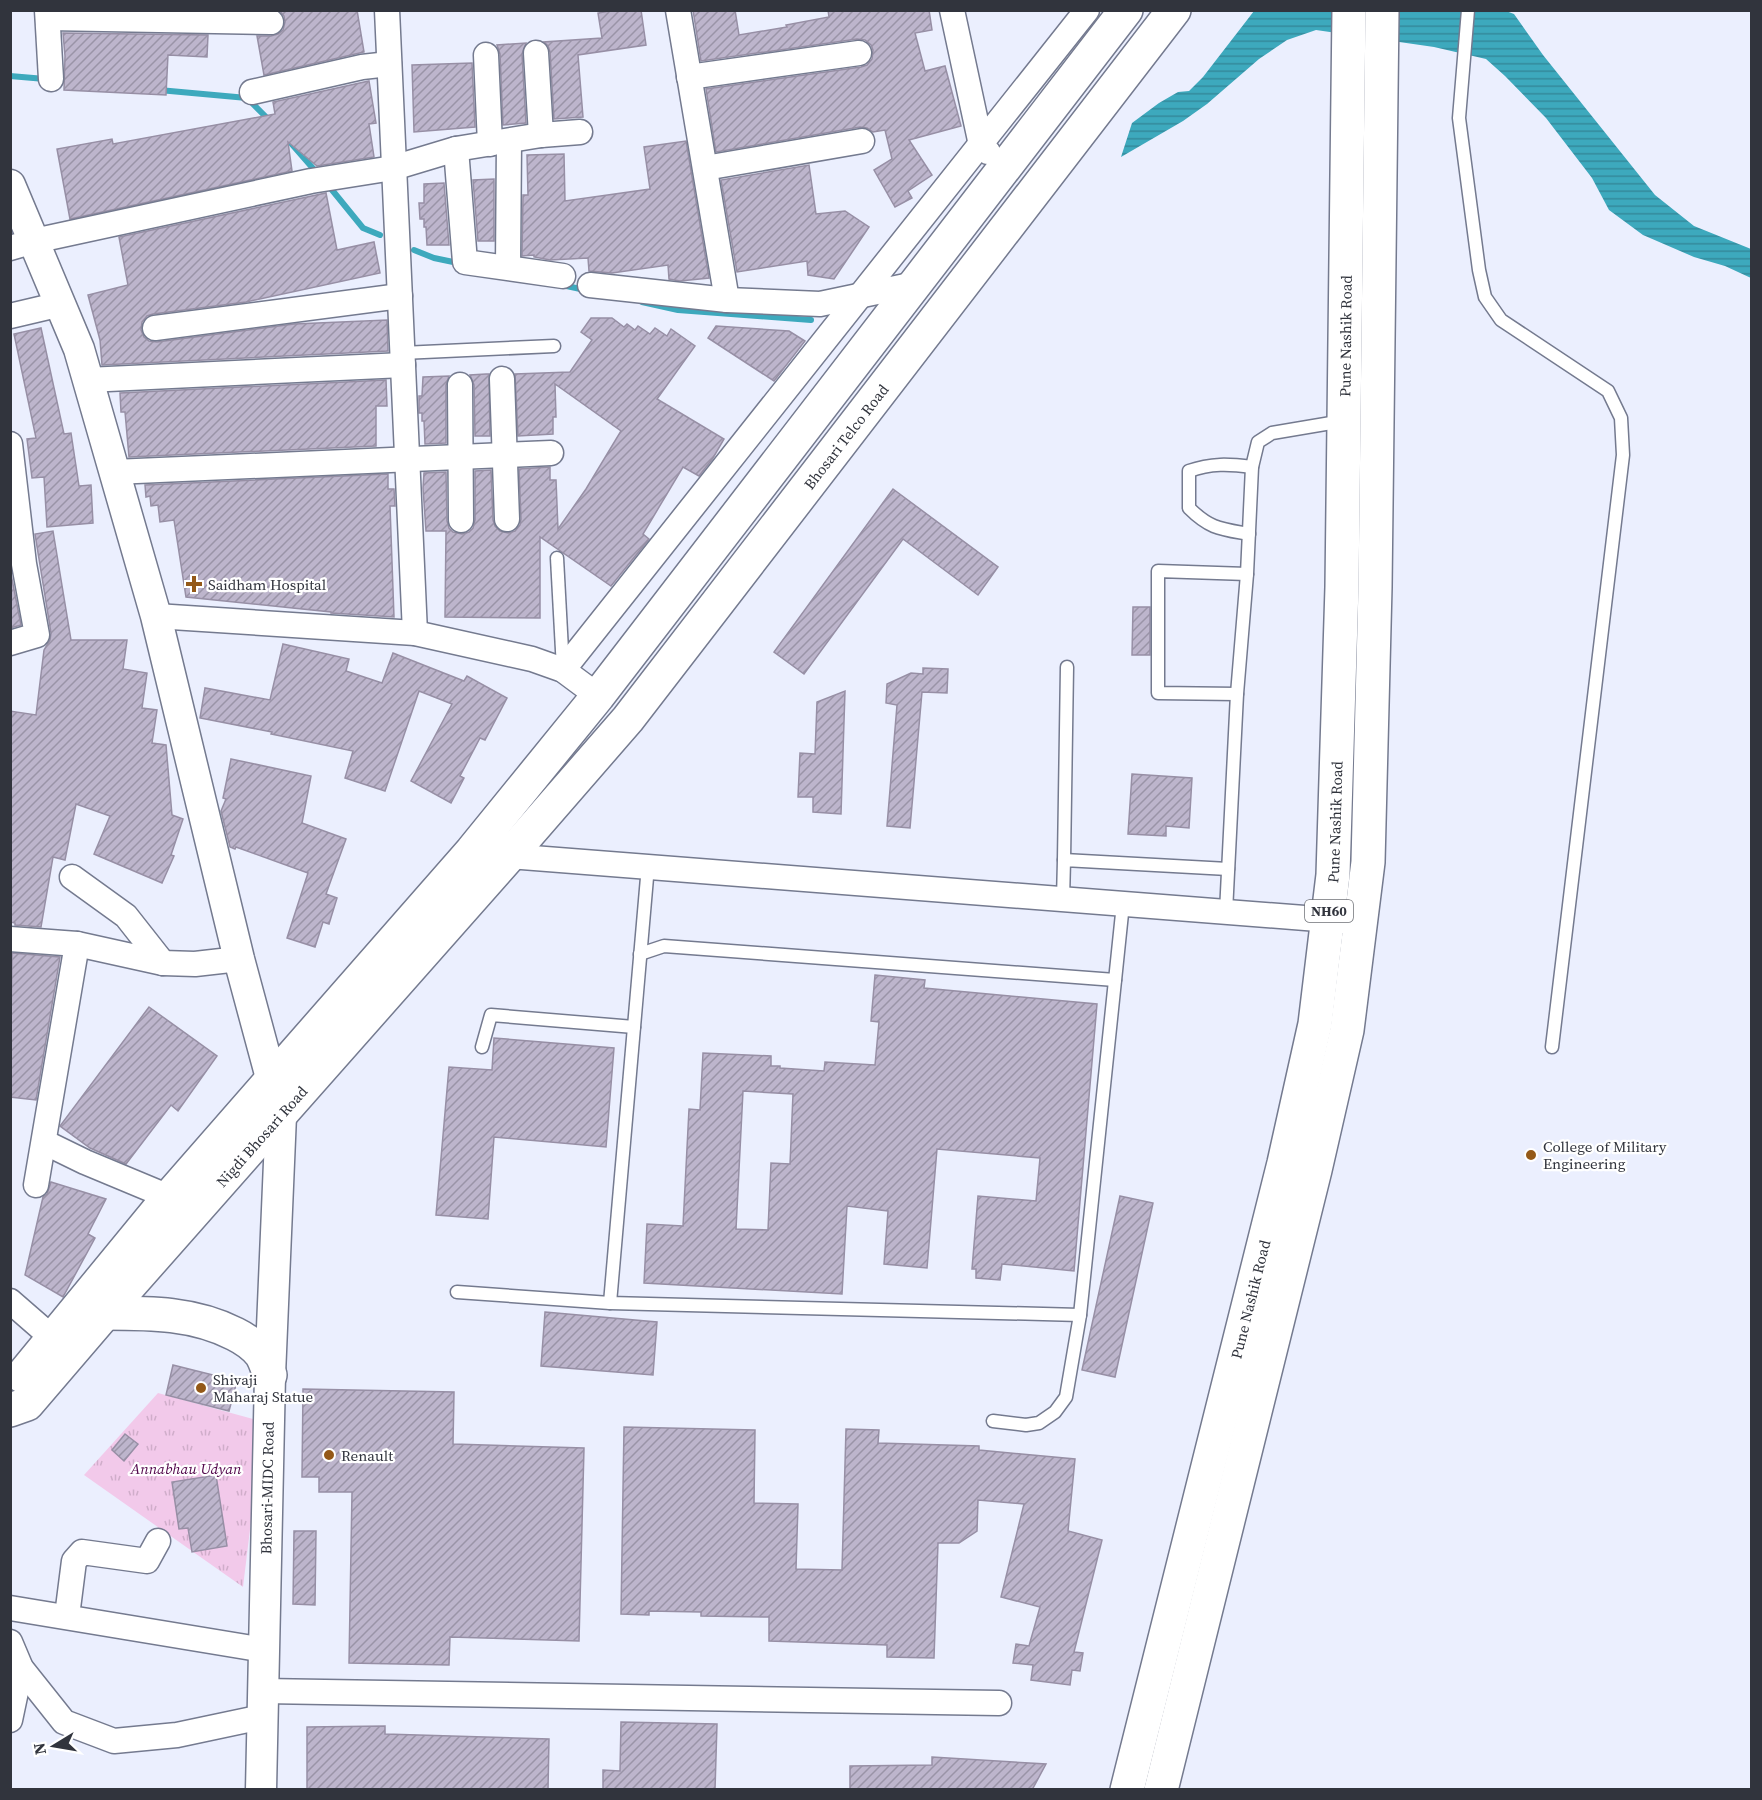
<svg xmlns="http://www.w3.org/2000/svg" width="1762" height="1800" font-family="'Source Serif 4',serif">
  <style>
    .park { fill: url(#park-tufts) }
    .water { fill: url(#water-rules) }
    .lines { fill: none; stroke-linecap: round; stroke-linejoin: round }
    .stream { stroke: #3da9bd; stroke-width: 6 }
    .building { fill: url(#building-hatch); stroke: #978fa5; stroke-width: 1.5; fill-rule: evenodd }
    .service-casing { stroke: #747a8f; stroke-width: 15 }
    .minor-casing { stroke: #747a8f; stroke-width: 27 }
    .tertiary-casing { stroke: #747a8f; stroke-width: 33 }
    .primary-casing { stroke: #747a8f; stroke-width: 36 }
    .trunk-casing { stroke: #747a8f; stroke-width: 36 }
    .service { stroke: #fff; stroke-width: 12 }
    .minor { stroke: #fff; stroke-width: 24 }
    .tertiary { stroke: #fff; stroke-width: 30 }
    .primary { stroke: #fff; stroke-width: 33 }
    .trunk { stroke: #fff; stroke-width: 33 }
    .poi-dot { fill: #945918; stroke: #fff; stroke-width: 2 }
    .labels { text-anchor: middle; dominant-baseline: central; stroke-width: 4.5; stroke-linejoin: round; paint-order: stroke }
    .shield { fill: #fff; stroke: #6f7177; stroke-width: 1.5 }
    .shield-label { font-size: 14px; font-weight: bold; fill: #31343d }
    .street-label { font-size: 15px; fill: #31343d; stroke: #fff }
    .poi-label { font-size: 15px; fill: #31343d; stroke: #fff; text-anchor: start }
    .park-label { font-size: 15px; font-style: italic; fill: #52074b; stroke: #fff }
  </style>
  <defs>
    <pattern id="park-tufts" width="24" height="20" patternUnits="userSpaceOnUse" patternTransform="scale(1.5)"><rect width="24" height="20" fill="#f2c9ea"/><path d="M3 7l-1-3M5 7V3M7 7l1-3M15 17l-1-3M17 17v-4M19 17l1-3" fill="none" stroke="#d0adca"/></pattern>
    <pattern id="water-rules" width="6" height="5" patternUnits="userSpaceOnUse" patternTransform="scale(1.5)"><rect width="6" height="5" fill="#3da9bd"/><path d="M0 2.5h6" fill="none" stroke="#348a9b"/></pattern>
    <pattern id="building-hatch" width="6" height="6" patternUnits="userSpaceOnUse" patternTransform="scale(1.5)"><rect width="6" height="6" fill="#bdb5cc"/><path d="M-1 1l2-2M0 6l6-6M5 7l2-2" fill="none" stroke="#9a94a7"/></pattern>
  </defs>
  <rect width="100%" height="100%" fill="#ebeffe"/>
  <polygon class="park" points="158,1393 253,1419 253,1505 243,1587 84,1475"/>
  <polygon class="water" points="1254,11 1506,11 1514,14 1543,55 1655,195 1694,226 1751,249 1751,278 1725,266 1694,257 1643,235 1609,210 1592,178 1546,118 1505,76 1486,59 1434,47 1316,30 1287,40 1259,59 1207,104 1183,121 1121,157 1132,123 1159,103 1178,92 1189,91 1203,77"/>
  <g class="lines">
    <g class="stream">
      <polyline points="10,76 45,79"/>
      <polyline points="159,90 247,98 271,122"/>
      <polyline points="290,142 317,173"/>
      <polyline points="328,185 363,228 380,235"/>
      <polyline points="414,250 434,258 458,263"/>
      <polyline points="562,285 585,290"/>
      <polyline points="642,302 678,310 811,320"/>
    </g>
  </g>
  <g class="building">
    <polygon points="279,10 357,10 364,52 264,75 257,36 271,36 278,34 283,30 285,22 284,16"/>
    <polygon points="616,10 641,10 646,45 578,55 583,117 554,119 550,52 548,46 544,42 602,38 598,13"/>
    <polygon points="693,10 735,10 739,35 787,27 786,25 829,17 828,10 929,10 932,30 915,33 925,71 945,66 961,126 909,140 932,175 908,191 912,198 895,207 874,170 892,159 885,130 873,132 867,128 860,127 716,152 706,89 861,67 867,65 872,59 873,50 871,45 865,40 857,39 701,61"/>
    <polygon points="63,33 208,35 207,57 168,55 166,95 64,90 65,56"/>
    <polygon points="526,43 522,54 526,123 503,125 500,54 497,45"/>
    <polygon points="472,63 475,127 414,132 412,65"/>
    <polygon points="369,81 376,123 369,124 374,157 317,166 288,142 292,171 70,219 57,149 112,139 113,144 275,114 273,102"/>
    <polygon points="686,141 709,278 680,281 669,279 668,265 612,273 589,271 588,258 550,260 534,257 534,255 522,256 523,195 528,195 527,155 564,154 565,201 650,189 644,147"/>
    <polygon points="809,165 816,214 845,211 869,227 834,279 808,275 807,261 737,272 721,180"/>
    <polygon points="494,179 494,241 478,241 473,180"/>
    <polygon points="444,183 449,245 427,245 426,227 424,227 424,219 420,219 419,203 424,203 424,184"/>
    <polygon points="326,193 337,250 374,242 380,273 246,302 153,314 147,316 142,322 141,330 144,337 149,341 157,342 294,324 387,320 388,351 102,365 100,340 88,295 128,285 119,237"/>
    <polygon points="591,318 612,318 624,327 627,324 635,330 638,326 650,334 655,328 667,336 671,329 695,346 657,399 724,439 713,458 699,476 683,467 643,534 649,539 611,586 540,537 540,618 445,617 446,531 426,531 423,488 424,473 446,472 447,521 449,528 453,532 462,534 469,532 473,528 475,520 475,471 491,470 493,520 495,526 500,531 508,533 515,531 520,525 521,519 519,469 550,467 550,480 556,480 558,529 586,489 621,431 555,384 556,417 553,417 553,434 518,436 515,374 570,372 592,340 581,332"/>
    <polygon points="716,326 789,331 805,341 774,381 708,338"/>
    <polygon points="41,328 64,434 71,433 79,486 91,485 93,523 47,527 44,477 32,478 27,439 36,438 14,334"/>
    <polygon points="486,374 489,374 490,436 475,436 474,385 470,375"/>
    <polygon points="449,376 446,385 446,443 425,444 424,421 422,421 422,413 419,413 419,396 422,396 423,377"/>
    <polygon points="386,380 387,406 376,406 376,446 129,457 125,412 121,412 120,393"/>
    <polygon points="388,474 388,489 394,489 395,506 390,506 394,617 331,613 331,612 186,597 174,520 160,522 158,505 151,506 150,496 146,497 145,485"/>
    <polygon points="893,489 998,567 978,595 903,539 804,674 774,652"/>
    <polygon points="53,531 71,640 127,640 123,669 147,673 142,708 157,710 152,743 166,745 172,815 183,819 171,855 174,856 162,883 94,854 110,816 76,804 65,860 53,857 41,927 15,925 15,923 10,922 10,711 36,715 44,650 50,640 51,633 35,534"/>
    <polygon points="10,569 21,625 10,628"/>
    <polygon points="1133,607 1150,607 1150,655 1132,655"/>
    <polygon points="283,644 349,659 346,671 382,683 393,653 464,681 467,676 507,698 485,740 480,738 460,776 464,778 451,803 411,781 452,704 419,691 385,791 345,778 353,751 271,734 272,732 200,718 205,688 270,700"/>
    <polygon points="923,668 948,669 947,693 922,692 910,828 887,826 897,705 886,703 887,684 911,673 923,674"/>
    <polygon points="845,691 841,814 813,812 813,797 798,797 800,753 815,754 817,702"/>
    <polygon points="231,759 311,776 302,823 346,839 326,894 337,898 329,924 323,922 315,947 287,938 308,873 236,847 235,849 230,847 221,811 226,799 223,798"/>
    <polygon points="1132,774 1192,778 1189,828 1166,826 1166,836 1128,834"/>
    <polygon points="12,953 60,957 36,1100 10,1097"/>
    <path d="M 875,975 L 925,980 L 924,988 L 1097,1004 L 1074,1271 L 1002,1264 L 1000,1280 L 976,1278 L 976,1269 L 972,1269 L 978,1196 L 1036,1201 L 1040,1158 L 937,1149 L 927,1268 L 884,1264 L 888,1211 L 847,1206 L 842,1294 L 644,1283 L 647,1224 L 683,1226 L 689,1109 L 700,1110 L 703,1053 L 771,1056 L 771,1066 L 780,1066 L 780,1068 L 824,1071 L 825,1062 L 875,1065 L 879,1022 L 871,1021 ZM 743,1091 L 793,1094 L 790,1164 L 771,1163 L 768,1230 L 736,1229 Z"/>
    <polygon points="149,1007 217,1056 178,1111 171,1105 126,1164 90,1148 60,1126"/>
    <polygon points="494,1038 614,1048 606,1147 494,1137 488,1219 436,1215 449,1067 492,1070"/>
    <polygon points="51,1182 106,1199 88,1234 95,1238 63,1297 25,1275 43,1197 47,1194"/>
    <polygon points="1120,1196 1153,1203 1115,1377 1082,1370"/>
    <polygon points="545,1312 657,1322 653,1375 541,1366"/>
    <polygon points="173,1365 237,1381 229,1411 166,1395"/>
    <polygon points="303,1389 454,1392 453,1444 584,1448 579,1641 450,1637 449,1665 349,1663 352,1492 319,1492 319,1477 302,1477"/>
    <polygon points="624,1427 755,1430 754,1503 798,1504 796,1569 842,1570 846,1429 879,1430 878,1443 979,1446 979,1450 1075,1459 1068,1531 1102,1540 1074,1652 1083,1653 1080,1671 1072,1670 1070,1685 1031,1680 1033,1665 1013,1663 1016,1644 1029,1646 1040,1607 1001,1597 1024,1504 978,1500 977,1531 959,1543 938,1543 934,1658 887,1657 887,1645 769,1641 769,1617 701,1616 701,1612 649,1611 649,1615 621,1614"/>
    <polygon points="125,1434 138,1444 124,1461 112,1450"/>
    <polygon points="216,1475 227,1546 192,1552 188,1528 179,1529 172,1482"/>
    <polygon points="294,1531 316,1531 315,1605 293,1604"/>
    <polygon points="621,1722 717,1724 715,1790 603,1790 603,1770 620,1771"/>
    <polygon points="385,1726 385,1734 549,1739 548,1790 307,1790 307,1727"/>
    <polygon points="932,1757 1046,1764 1032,1790 850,1790 850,1766 932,1765"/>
  </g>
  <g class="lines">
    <defs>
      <g id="service">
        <polyline points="1468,10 1459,118 1479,270 1485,297 1501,320 1608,391 1621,418 1623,455 1552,1047"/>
        <polyline points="402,353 554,346"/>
        <path d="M 1249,534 C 1221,529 1210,529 1189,508 L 1189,471 C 1211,463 1229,464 1252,467"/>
        <polyline points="557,558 563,669"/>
        <polyline points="1237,694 1158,693 1158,571 1247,574"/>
        <polyline points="1064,860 1067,667"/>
        <polyline points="1063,899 1064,860 1228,869"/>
        <polyline points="1226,912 1237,694 1247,574 1252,467 1258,442 1272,433 1343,421"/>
        <polyline points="640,954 664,946 1115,980"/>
        <polyline points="482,1047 491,1015 634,1027"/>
        <polyline points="457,1292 610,1303 1080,1315"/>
        <polyline points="610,1303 648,866"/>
        <polyline points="993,1421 1026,1425 1039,1423 1055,1412 1066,1397 1080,1315 1123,904"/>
      </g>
      <g id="minor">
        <polyline points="47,10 51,79"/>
        <polyline points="387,10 415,633"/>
        <polyline points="678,10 727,300"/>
        <polyline points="952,10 981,145 988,152"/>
        <polyline points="48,18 271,22"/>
        <polyline points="536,53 541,135"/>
        <polyline points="486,55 490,144"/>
        <polyline points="689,77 859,53"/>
        <polyline points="252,92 362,67 389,64"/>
        <polyline points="456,149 465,262 563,276"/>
        <polyline points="705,168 862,141"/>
        <polyline points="10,248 34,241 311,181 393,168 456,149 541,135 580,132"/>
        <polyline points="508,267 509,141"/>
        <polyline points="590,285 727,300 820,304 915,284"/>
        <polyline points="10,316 61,304"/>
        <polyline points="155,328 400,296"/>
        <polyline points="502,379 507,519"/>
        <polyline points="87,380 403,365"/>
        <polyline points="460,385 461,520"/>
        <polyline points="10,444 24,564 37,635 10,643"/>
        <polyline points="114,472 551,453"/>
        <polyline points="156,616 415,633 532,659 563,670 598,696"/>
        <polyline points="563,670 1087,10"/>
        <polyline points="495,855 1343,921"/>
        <polyline points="72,877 126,916 163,963"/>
        <polyline points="10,939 77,944 163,963 195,964 239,959"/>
        <polyline points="44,1142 85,1162 169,1197"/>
        <polyline points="36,1185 77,944"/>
        <polyline points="10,1301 64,1348"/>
        <polyline points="10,1608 264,1650"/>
        <polyline points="67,1616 74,1561 82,1552 147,1561 158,1541"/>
        <polyline points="10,1642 21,1668 64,1722 114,1741 177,1735 262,1717"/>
        <polyline points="263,1691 999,1703"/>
        <polyline points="10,1720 21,1668"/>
      </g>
      <polyline id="tertiary" points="10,185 79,349 156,616 239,959 281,1115 270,1375 261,1790"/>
      <g id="primary">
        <path d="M 105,1313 C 151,1313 194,1313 235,1334 C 245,1339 254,1345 261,1354 C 265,1360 267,1368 270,1375"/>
        <polyline points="22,1376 169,1197 472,851 598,696 1126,10"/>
        <path id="s1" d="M 10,1410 L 27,1404 L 105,1313 L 508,857 L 628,719 L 1174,10"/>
      </g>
      <g id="trunk">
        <path id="s2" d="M 1127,1790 L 1284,1163 L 1315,1024 L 1333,875 L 1342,587 L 1349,10"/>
        <polyline points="1161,1790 1315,1170 1347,1030 1368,862 1375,587 1382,10"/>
      </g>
    </defs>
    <use href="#service" class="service-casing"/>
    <use href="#minor" class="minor-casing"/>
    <use href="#tertiary" class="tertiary-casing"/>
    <use href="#primary" class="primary-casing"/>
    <use href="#trunk" class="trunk-casing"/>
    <use href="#service" class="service"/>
    <use href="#minor" class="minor"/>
    <use href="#tertiary" class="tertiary"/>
    <use href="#primary" class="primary"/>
    <use href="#trunk" class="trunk"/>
  </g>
  <g class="poi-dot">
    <path d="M191 575h6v6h6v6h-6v6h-6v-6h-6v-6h6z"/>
    <circle cx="1531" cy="1155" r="6"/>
    <circle cx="201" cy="1388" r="6"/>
    <circle cx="329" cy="1455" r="6"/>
  </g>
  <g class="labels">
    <rect class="shield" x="1305" y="900" width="48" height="22" rx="4.5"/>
    <g class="shield-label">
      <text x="1329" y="911">NH60</text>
    </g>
    <g class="street-label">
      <text stroke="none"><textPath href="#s2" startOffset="1478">Pune Nashik Road</textPath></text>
      <text stroke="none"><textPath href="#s1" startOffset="1286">Bhosari Telco Road</textPath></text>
      <text stroke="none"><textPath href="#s2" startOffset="992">Pune Nashik Road</textPath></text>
      <text stroke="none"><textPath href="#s1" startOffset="374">Nigdi Bhosari Road</textPath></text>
      <text stroke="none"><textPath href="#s2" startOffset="506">Pune Nashik Road</textPath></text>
      <text transform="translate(267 1488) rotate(-89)">Bhosari-MIDC Road</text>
    </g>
    <g class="poi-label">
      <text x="208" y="584">Saidham Hospital</text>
      <text x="1543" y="1146">College of Military<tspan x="1543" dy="17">Engineering</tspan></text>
      <text x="213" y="1379">Shivaji<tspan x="213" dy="17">Maharaj Statue</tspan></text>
      <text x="341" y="1455">Renault</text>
    </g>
    <g class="park-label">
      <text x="186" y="1468">Annabhau Udyan</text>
    </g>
  </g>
  <rect width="1762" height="1800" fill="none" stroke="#31343d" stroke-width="24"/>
  <g transform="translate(54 1746) rotate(259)" stroke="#ffffff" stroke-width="4.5" paint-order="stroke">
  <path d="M0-4.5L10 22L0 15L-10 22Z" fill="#31343d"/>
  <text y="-9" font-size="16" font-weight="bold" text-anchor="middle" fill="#31343d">N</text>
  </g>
</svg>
